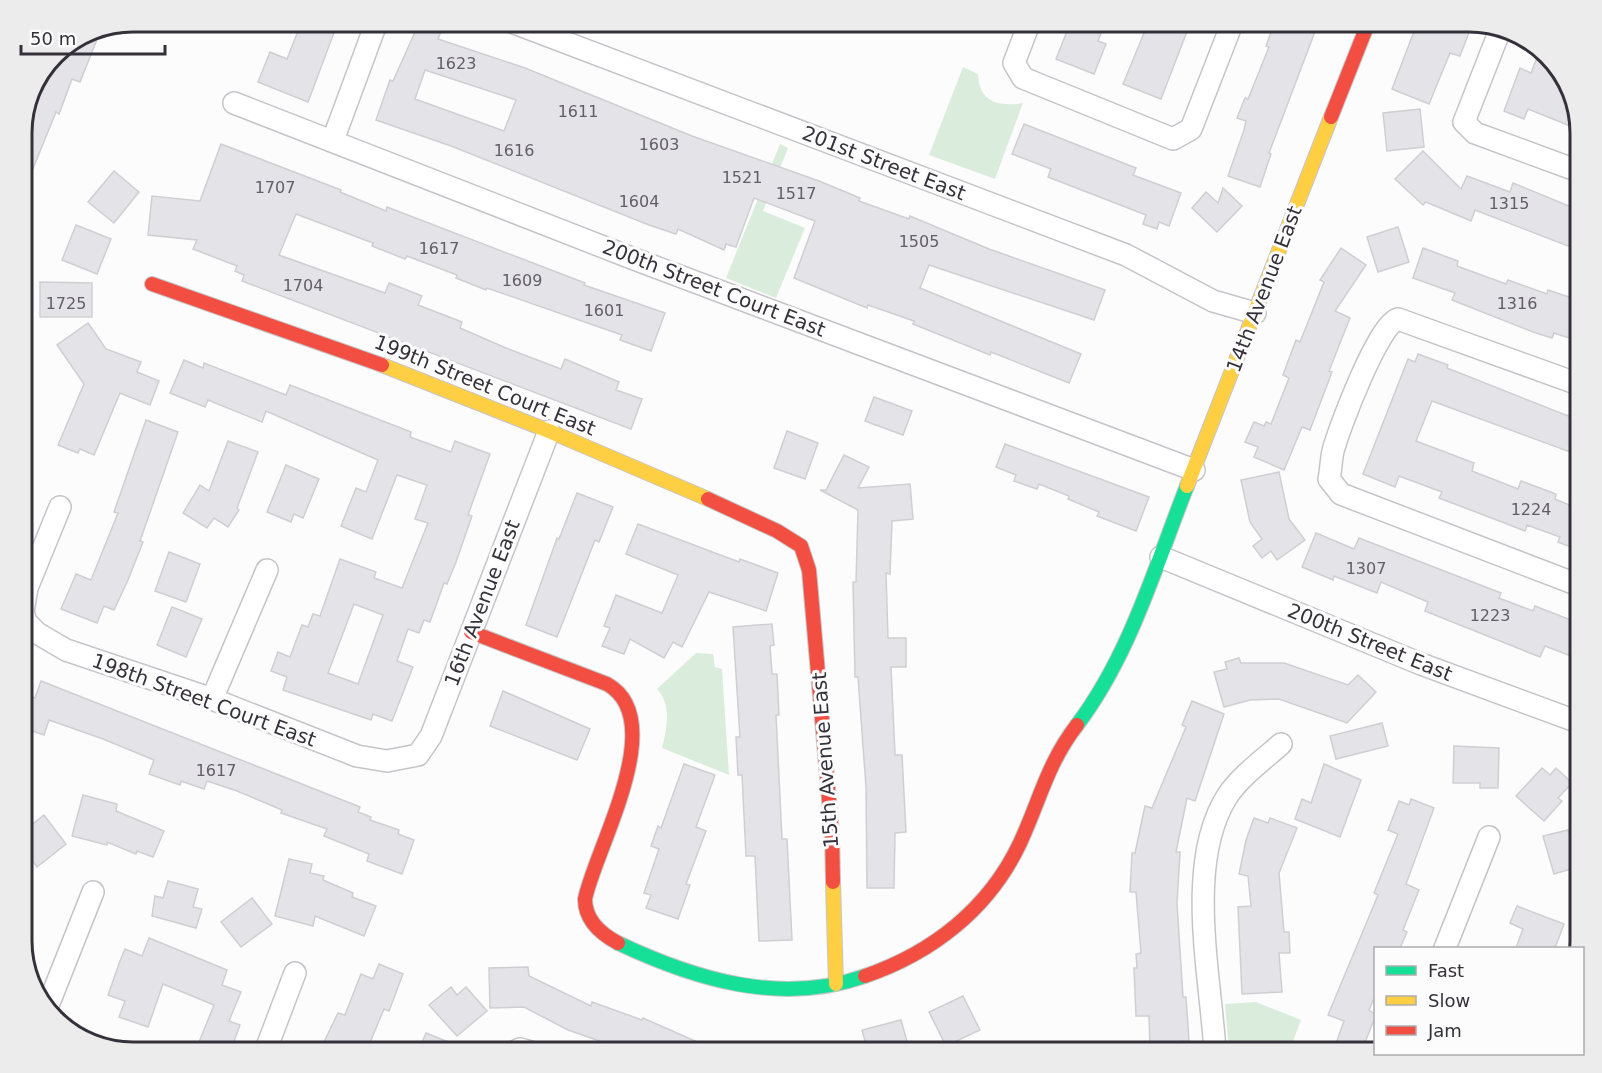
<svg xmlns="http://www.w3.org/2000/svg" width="1602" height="1073" font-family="'DejaVu Sans',sans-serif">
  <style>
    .green { fill: #daeddc }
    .building { fill: #e3e3e8; stroke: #cfcfd3; stroke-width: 1.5; fill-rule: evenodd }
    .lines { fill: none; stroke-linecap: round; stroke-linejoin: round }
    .street-casing { stroke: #c6c4c8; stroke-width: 24 }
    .fast-casing { stroke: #c6c4c8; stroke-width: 16 }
    .slow-casing { stroke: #c6c4c8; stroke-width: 16 }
    .jam-casing { stroke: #c6c4c8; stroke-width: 16 }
    .street { stroke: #fff; stroke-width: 21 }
    .fast { stroke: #16e098; stroke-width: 14 }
    .slow { stroke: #ffcf43; stroke-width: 14 }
    .jam { stroke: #f24e42; stroke-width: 14 }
    .labels { text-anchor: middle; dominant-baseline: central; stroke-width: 6; stroke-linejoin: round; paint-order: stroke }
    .number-label { font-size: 16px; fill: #625e66 }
    .street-label { font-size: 20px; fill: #35313a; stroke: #fcfcfc }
    .rim { fill: none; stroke: #35313a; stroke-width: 3 }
  </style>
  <rect width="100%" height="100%" fill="#fcfcfc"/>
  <g class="green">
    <path d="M 963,67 L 978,74 C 979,102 998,107 1023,103 L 995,179 L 929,155 Z"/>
    <polygon points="780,144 788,148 763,211 805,228 776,298 726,278"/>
    <path d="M 696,653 L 713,654 L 715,667 L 722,669 L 729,775 L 662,748 C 667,728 672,705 657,689 Z"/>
    <polygon points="1256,1002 1301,1020 1289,1052 1229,1052 1225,1004"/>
  </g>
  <g class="building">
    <polygon points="302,21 313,21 335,30 308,102 258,82 270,52 287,59"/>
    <path d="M 420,21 L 429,21 L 443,27 L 438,39 L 525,68 L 692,136 L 819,181 L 860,198 L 859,201 L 909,219 L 910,216 L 989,249 L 1105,290 L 1094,320 L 929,265 L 920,288 L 1081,354 L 1069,383 L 991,352 L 990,355 L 913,324 L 914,321 L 868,305 L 867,308 L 794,278 L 815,221 L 754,198 L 736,247 L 726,244 L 724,250 L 678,229 L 676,234 L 649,225 L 451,146 L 376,120 L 390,80 L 393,81 ZM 425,70 L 516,100 L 504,131 L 415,99 Z"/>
    <polygon points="1071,21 1106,21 1098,41 1106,44 1094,74 1056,59"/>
    <polygon points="1149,21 1191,21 1161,99 1123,84"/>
    <polygon points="1275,21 1319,21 1269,153 1271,154 1260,187 1228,176 1244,130 1246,121 1237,118 1245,98 1248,99 1269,47 1266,46"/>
    <polygon points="1418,21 1473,22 1460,56 1450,53 1429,104 1392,89"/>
    <polygon points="102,27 80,82 72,79 59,114 56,112 21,198 21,126 54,53 90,29"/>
    <polygon points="1540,50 1569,83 1580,130 1528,109 1524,119 1504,111 1520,68 1531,73"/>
    <polygon points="1420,109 1424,147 1387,151 1383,113"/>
    <polygon points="1024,124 1136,168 1133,175 1181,193 1169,226 1159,222 1157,229 1143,224 1146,215 1048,177 1051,169 1012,154"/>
    <polygon points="221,144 341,190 340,192 386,211 387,207 585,283 584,285 665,313 651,351 620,340 622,335 487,288 486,290 456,278 457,275 407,256 405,259 372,246 373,243 296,214 279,255 385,293 389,283 422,296 418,305 462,322 460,328 506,348 561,369 565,359 619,382 616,390 642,399 631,429 242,281 244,275 235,271 237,266 193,249 197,240 148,235 152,196 200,201"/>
    <polygon points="1423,151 1461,189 1467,176 1510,192 1513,183 1581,211 1581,251 1475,210 1471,221 1426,202 1423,205 1395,179"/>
    <polygon points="114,171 139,192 114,223 88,202"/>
    <polygon points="1223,188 1242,206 1217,232 1192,208 1206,192 1218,203"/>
    <polygon points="76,225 111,239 97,274 62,260"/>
    <polygon points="1398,227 1409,262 1378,272 1367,237"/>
    <polygon points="1341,248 1366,265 1335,311 1350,318 1329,371 1332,372 1310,430 1302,427 1284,470 1254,457 1258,447 1245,442 1254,422 1264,426 1266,422 1271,424 1289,378 1283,375 1296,340 1300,342 1324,282 1320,280"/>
    <polygon points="1423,248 1458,261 1457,266 1506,284 1508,280 1547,294 1548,290 1581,301 1581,342 1554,333 1552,338 1533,332 1452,300 1455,293 1413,278"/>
    <polygon points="40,282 92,283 92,317 40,317"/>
    <polygon points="88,323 106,349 141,362 137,372 159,381 150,405 120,393 94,455 80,449 78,453 58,445 84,384 57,345"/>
    <polygon points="1418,354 1448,365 1447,368 1581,421 1581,456 1432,401 1416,441 1474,463 1472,471 1518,489 1521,481 1556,494 1555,499 1581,510 1581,551 1558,542 1560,537 1527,525 1525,531 1502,522 1439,498 1442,492 1399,476 1395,487 1363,474 1408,359 1415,362"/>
    <path d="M 184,360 L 203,368 L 204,363 L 286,395 L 290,385 L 411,432 L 410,437 L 451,452 L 455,441 L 490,454 L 468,515 L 472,516 L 456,562 L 447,584 L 444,583 L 430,622 L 424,620 L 419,633 L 408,629 L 397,661 L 413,667 L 392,721 L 373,714 L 371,720 L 283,690 L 287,677 L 271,671 L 278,652 L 290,657 L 302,625 L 308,627 L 313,614 L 320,616 L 340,559 L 376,572 L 374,578 L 402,588 L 428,523 L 415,519 L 427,485 L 397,475 L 372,539 L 341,526 L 356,488 L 366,492 L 378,460 L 266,411 L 262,422 L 208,400 L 205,407 L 170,393 ZM 354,604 L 383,615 L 358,684 L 328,673 Z"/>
    <polygon points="874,397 912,411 903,435 865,421"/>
    <polygon points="146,420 178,432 140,541 143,542 128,580 114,610 104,606 97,623 61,609 76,574 91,580 118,513 114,512"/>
    <polygon points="787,431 818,443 805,479 774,468"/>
    <polygon points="228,441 258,452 237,508 239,510 228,527 214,518 207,528 183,513 200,485 209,491"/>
    <polygon points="1005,444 1149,497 1136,531 1097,516 1099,512 1068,499 1069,496 1039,484 1037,489 1014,481 1016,475 996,467"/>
    <polygon points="844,455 869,467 858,488 910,484 913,519 892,521 890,574 886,573 888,638 906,638 906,667 891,667 895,755 902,755 906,832 895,833 894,888 867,888 866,787 858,677 855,677 853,582 856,582 858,510 820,490 826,490"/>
    <polygon points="286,465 319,479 303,518 294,514 291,522 267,512"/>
    <polygon points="1279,472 1289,519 1305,540 1277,560 1271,551 1262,558 1253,546 1262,539 1250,522 1241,480"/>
    <polygon points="577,493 613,507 599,542 595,540 557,637 526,625 557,538 559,539"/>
    <polygon points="638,524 739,562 740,559 778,573 766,611 709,592 682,647 673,642 664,658 630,639 624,654 602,646 610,628 604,626 616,595 662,613 678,575 626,554"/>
    <polygon points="1316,533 1354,549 1359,538 1501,593 1499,598 1533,611 1535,606 1581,624 1581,660 1545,646 1540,657 1425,611 1428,602 1381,582 1377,593 1334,576 1333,580 1302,567"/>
    <polygon points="169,552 200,564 186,602 155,591"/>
    <polygon points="172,607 202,619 186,657 157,645"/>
    <polygon points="772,624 774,645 770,646 772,674 777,674 779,715 776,715 782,839 787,839 792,940 759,941 755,856 746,856 742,775 738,775 736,737 740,737 733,627"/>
    <polygon points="1239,658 1241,663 1284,663 1348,685 1358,675 1376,692 1347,723 1279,699 1250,700 1224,707 1214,672 1227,669 1225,662"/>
    <polygon points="41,681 360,807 358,812 371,817 370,820 399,830 398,834 414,840 402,874 367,861 369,854 324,836 327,829 281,813 282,810 237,791 207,781 204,789 181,781 180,785 149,774 154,760 103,739 49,720 44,735 21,727 21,693 35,698"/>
    <polygon points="503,691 590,729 577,760 490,726"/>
    <polygon points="1192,701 1224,714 1195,801 1187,798 1176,852 1180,852 1177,903 1183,997 1186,997 1189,1041 1173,1042 1174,1047 1150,1048 1149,1016 1136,1016 1134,968 1137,968 1136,954 1141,953 1136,892 1130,892 1132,853 1135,853 1145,806 1152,808 1186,727 1182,725"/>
    <polygon points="1382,723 1388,746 1336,759 1330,736"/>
    <polygon points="1454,746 1499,748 1498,788 1480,788 1480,783 1453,783"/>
    <polygon points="684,764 715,775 696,827 706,831 686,884 690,885 678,919 646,908 651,895 644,893 659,849 651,846 658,826 661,828"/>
    <polygon points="1324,764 1361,780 1340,837 1295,819 1302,799 1311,803"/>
    <polygon points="1542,768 1550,775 1556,768 1572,783 1558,798 1562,801 1544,821 1516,796"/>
    <polygon points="83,795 117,804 116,811 164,831 153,857 137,851 136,854 107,842 107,845 72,836"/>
    <polygon points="1411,799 1434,808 1406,884 1419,890 1403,930 1407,932 1400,948 1376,948 1376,994 1369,1010 1376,1015 1361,1052 1333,1052 1344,1021 1328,1015 1378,895 1374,893 1398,834 1388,830 1399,801 1409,805"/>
    <polygon points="44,815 66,844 37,867 22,847 32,839 25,830"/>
    <polygon points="1254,818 1268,823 1270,818 1297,828 1279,873 1284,932 1289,932 1290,953 1279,953 1282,992 1242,994 1238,907 1251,906 1248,876 1239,874 1246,840"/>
    <polygon points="1568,830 1570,835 1581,832 1581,866 1554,874 1543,836"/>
    <polygon points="289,859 312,864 310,873 324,876 323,880 353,893 352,897 376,906 364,936 315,916 313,926 275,916"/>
    <polygon points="168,881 198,889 193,907 202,909 196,928 152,916 155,896 163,898"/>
    <polygon points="252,898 272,924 241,947 221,922"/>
    <polygon points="1517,906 1564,924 1555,948 1516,948 1523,929 1510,923"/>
    <polygon points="149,938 227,970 222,985 241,992 229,1021 240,1025 230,1052 195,1052 214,1005 163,984 148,1027 119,1017 125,1001 108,995 120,961 125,949 142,956"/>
    <polygon points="379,964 403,974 389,1011 384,1009 366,1052 336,1052 322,1046 338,1013 345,1015 361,974 373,979"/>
    <polygon points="528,967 529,976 591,1006 592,1002 642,1020 643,1018 720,1052 631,1052 568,1030 524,1007 490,1008 489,968"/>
    <polygon points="451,987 457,995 466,987 487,1011 457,1036 429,1005"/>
    <polygon points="963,996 980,1030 946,1046 929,1012"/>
    <polygon points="901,1020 910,1052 868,1052 862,1030"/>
    <polygon points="426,1033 471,1051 471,1052 418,1052"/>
  </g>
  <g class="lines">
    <defs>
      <g id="street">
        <polyline points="509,21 1126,255 1213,301 1255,313"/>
        <polyline points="1030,21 1014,63 1023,78 1173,139 1191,129 1233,21"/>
        <polyline points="1500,30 1464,122 1475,133 1581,172"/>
        <polyline points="234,103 629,257 1194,470"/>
        <polyline points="333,140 377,21"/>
        <path d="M 1581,385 L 1398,319 C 1379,323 1339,428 1333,451 C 1331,460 1331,470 1329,479 L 1341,494 L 1581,586"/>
        <polyline points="60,507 27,588 23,612 26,622 37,633 66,650 212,699 357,756 387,761 418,755 431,736 549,431"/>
        <polyline points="1161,557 1421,664 1581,723"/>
        <polyline points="212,699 267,570"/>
        <polyline points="1445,948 1489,837"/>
        <polyline points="47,1008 93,892"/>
        <polyline points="265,1052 295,973"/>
        <polyline points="514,1052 520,1049 531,1052"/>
        <path d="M 1215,1052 C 1211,977 1184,862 1228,795 C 1241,776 1263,760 1281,744"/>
      </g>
      <g id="fast">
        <path d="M 1077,725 C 1130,655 1155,567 1187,486"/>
        <path d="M 618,943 C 694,979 781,1006 865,976"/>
      </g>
      <g id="slow">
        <polyline points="382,365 549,431 708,499"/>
        <polyline points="1187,486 1331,117"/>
        <polyline points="833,882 836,984"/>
      </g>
      <g id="jam">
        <polyline points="1331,117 1369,21"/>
        <polyline points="152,284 382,365"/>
        <polyline points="708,499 777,531 801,546 809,570 832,834 833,882"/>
        <path d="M 471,632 L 607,684 C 671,720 595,849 585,899 C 585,920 601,934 618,943"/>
        <path d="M 865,976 C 932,953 989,909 1020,843 C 1040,800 1047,764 1077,725"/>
      </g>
    </defs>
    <use href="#street" class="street-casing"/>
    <use href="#fast" class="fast-casing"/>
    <use href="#slow" class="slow-casing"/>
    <use href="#jam" class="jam-casing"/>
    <use href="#street" class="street"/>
    <use href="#fast" class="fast"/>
    <use href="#slow" class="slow"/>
    <use href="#jam" class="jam"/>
  </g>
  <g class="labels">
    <g class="number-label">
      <text x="456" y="63">1623</text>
      <text x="578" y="111">1611</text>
      <text x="659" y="144">1603</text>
      <text x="514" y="150">1616</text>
      <text x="742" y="177">1521</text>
      <text x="275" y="187">1707</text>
      <text x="796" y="193">1517</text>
      <text x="639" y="201">1604</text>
      <text x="1509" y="203">1315</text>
      <text x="919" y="241">1505</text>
      <text x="439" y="248">1617</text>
      <text x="522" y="280">1609</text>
      <text x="303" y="285">1704</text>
      <text x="66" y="303">1725</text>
      <text x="1517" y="303">1316</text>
      <text x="604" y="310">1601</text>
      <text x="1531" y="509">1224</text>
      <text x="1366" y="568">1307</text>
      <text x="1490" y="615">1223</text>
      <text x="216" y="770">1617</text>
    </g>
    <g class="street-label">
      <text transform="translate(884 163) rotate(21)">201st Street East</text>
      <text transform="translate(714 288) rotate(21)">200th Street Court East</text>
      <text transform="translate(1264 289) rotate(-69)">14th Avenue East</text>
      <text transform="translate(485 385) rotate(22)">199th Street Court East</text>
      <text transform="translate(482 603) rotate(-69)">16th Avenue East</text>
      <text transform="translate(1370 642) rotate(22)">200th Street East</text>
      <text transform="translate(204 700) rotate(20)">198th Street Court East</text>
      <text transform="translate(825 760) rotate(-94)">15th Avenue East</text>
    </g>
  </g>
  <path d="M0 0H1602V1073H0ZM133 32H1469A101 101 0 0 1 1570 133V941A101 101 0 0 1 1469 1042H133A101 101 0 0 1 32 941V133A101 101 0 0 1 133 32Z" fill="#ececec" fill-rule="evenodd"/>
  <path class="rim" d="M133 32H1469A101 101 0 0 1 1570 133V941A101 101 0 0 1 1469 1042H133A101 101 0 0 1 32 941V133A101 101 0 0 1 133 32Z"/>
  <rect x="1374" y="947" width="210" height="108" fill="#fcfcfc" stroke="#acabae" stroke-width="1.5"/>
  <rect x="1386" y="966" width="30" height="9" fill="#16e098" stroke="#acabae" stroke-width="1.5"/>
  <text x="1428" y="977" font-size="18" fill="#35313a">Fast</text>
  <rect x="1386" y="996" width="30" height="9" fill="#ffcf43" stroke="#acabae" stroke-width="1.5"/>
  <text x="1428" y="1007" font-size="18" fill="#35313a">Slow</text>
  <rect x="1386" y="1026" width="30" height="9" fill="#f24e42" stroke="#acabae" stroke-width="1.5"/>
  <text x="1428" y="1037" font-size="18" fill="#35313a">Jam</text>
  <path d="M21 45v9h144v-9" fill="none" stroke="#35313a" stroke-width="3"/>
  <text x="30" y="45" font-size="18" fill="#35313a" stroke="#fcfcfc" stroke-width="4.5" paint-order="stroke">50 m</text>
</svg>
